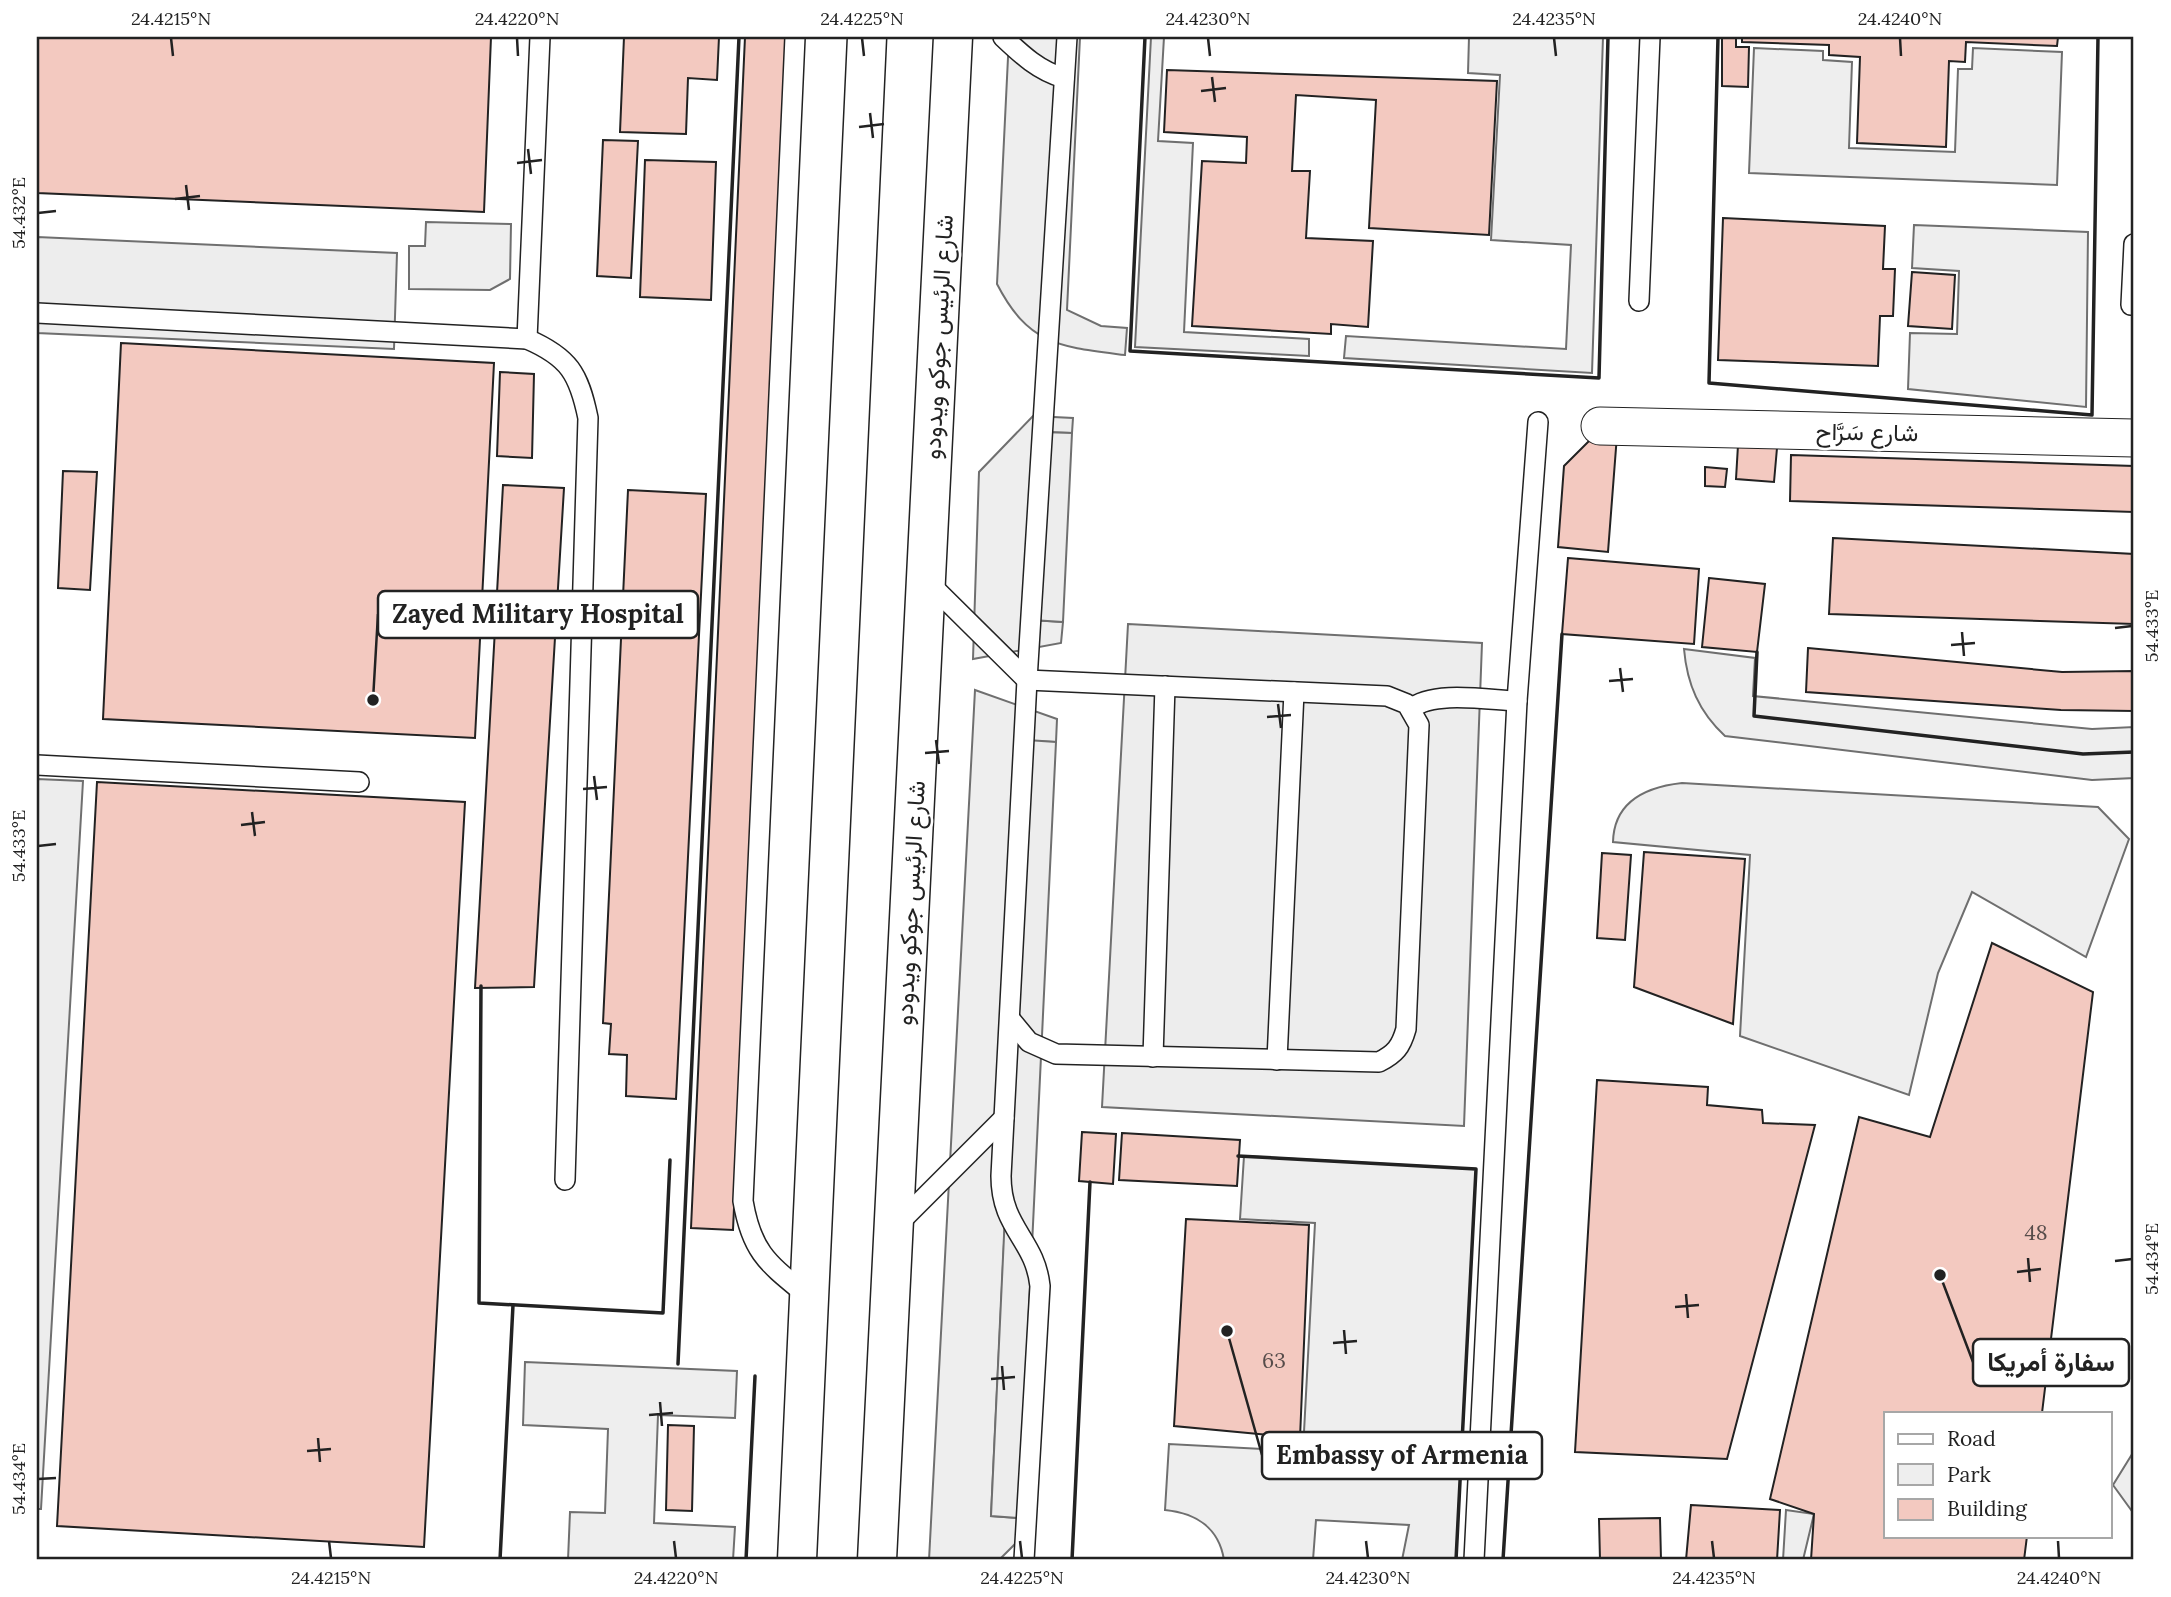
<svg xmlns="http://www.w3.org/2000/svg" width="2171" height="1597" font-family="Lora,Vazirmatn,serif">
  <style>
    .green { fill: #eee; stroke: #6f6f6f; stroke-width: 2 }
    .parking { fill: #ededed; stroke: #6f6f6f; stroke-width: 2 }
    .building { fill: #f3c9c0; stroke: #222; stroke-width: 2 }
    .lines { fill: none; stroke-linecap: round; stroke-linejoin: round }
    .service-casing { stroke: #222; stroke-width: 22 }
    .minor-casing { stroke: #222; stroke-width: 39 }
    .tertiary-casing { stroke: #222; stroke-width: 41 }
    .service { stroke: #fff; stroke-width: 19 }
    .minor { stroke: #fff; stroke-width: 37 }
    .tertiary { stroke: #fff; stroke-width: 38 }
    .wall { stroke: #222; stroke-width: 3.5 }
    .ticks { fill: none; stroke: #222; stroke-width: 2.5 }
    .labels { text-anchor: middle; dominant-baseline: central; stroke-width: 5; stroke-linejoin: round; paint-order: stroke }
    .number-label { font-size: 21px; fill: #564c4a }
    .street-label { font-size: 24px; fill: #222; stroke: #fff }
    .leader { fill: none; stroke: #222; stroke-width: 2.5 }
    .callout-dot { fill: #222; stroke: #fff; stroke-width: 2.5 }
    .callout { fill: #fff; stroke: #222; stroke-width: 2.5 }
    .callout-label { font-size: 26px; text-anchor: middle; font-weight: bold; fill: #222 }
    .neatline { fill: none; stroke: #222; stroke-width: 2.5 }
    .ticks-label { font-size: 18px; text-anchor: middle; fill: #222 }
  </style>
  <rect width="100%" height="100%" fill="#fff"/>
  <g class="green">
    <path d="M 1009,37 L 1080,37 L 1067,310 L 1101,326 L 1127,328 L 1125,355 C 1061,347 1029,346 997,284 Z"/>
    <polygon points="1151,37 1164,37 1158,141 1193,143 1184,332 1309,339 1309,356 1135,347"/>
    <polygon points="1469,37 1603,37 1592,373 1344,358 1346,336 1566,349 1571,245 1491,240 1500,75 1468,73"/>
    <polygon points="1754,48 1823,51 1823,60 1852,62 1849,148 1955,152 1958,69 1972,69 1973,48 2062,52 2057,185 1749,173"/>
    <polygon points="426,222 511,224 510,279 490,290 409,289 409,246 425,246"/>
    <polygon points="1914,225 2088,232 2086,407 1908,389 1910,333 1957,334 1959,271 1912,268"/>
    <polygon points="1033,416 1073,418 1072,433 1042,432 1032,620 1063,622 1061,643 973,659 979,472"/>
    <path d="M 1684,649 L 1755,658 L 1753,696 L 2092,729 L 2134,727 L 2134,778 L 2092,780 L 1725,736 C 1699,712 1687,684 1684,649 Z"/>
    <polygon points="975,690 1057,719 1056,742 1028,741 991,1516 1019,1518 1018,1541 999,1560 929,1560"/>
    <path d="M 1682,783 L 2098,807 L 2129,839 L 2086,957 L 1972,892 L 1938,973 L 1909,1095 L 1740,1036 L 1750,855 L 1613,842 C 1614,801 1646,787 1682,783 Z"/>
    <path d="M 1244,1156 L 1476,1169 L 1456,1560 L 1402,1560 L 1409,1525 L 1316,1520 L 1313,1560 L 1224,1560 C 1219,1528 1196,1513 1165,1510 L 1169,1444 L 1303,1451 L 1315,1223 L 1240,1219 Z"/>
    <polygon points="525,1362 737,1371 735,1418 658,1415 654,1523 735,1527 733,1560 568,1560 570,1512 605,1513 608,1429 523,1425"/>
    <polygon points="2134,1451 2134,1514 2113,1485"/>
    <polygon points="1786,1510 1814,1514 1803,1560 1783,1560"/>
  </g>
  <g class="parking">
    <polygon points="37,237 397,253 394,349 37,333"/>
    <polygon points="1042,432 1072,433 1063,622 1032,620"/>
    <polygon points="1128,624 1482,643 1464,1126 1102,1107"/>
    <polygon points="1027,740 1056,742 1019,1518 991,1516"/>
    <polygon points="37,779 83,781 41,1509 37,1509"/>
  </g>
  <g class="building">
    <polygon points="37,37 491,37 484,212 37,193"/>
    <polygon points="624,37 719,37 717,80 688,78 686,134 620,132"/>
    <polygon points="745,37 788,37 733,1230 691,1228"/>
    <polygon points="1722,37 1736,37 1736,47 1749,47 1748,87 1722,86"/>
    <polygon points="1742,37 2058,37 2057,46 1966,42 1965,62 1949,61 1946,147 1857,143 1860,57 1829,55 1829,45 1742,42"/>
    <polygon points="1167,70 1497,81 1489,235 1369,228 1376,100 1296,95 1292,171 1310,171 1306,238 1373,241 1368,327 1331,324 1331,334 1192,326 1202,161 1246,163 1247,137 1164,132"/>
    <polygon points="603,140 638,141 631,278 597,276"/>
    <polygon points="645,160 716,162 711,300 640,297"/>
    <polygon points="1723,218 1885,226 1883,269 1895,269 1893,316 1880,316 1878,366 1718,360"/>
    <polygon points="1912,272 1955,275 1952,329 1908,326"/>
    <polygon points="121,343 494,363 475,738 103,719"/>
    <polygon points="500,372 534,374 532,458 497,456"/>
    <polygon points="1596,434 1617,435 1608,552 1558,547 1564,466"/>
    <polygon points="1738,445 1777,448 1774,482 1736,479"/>
    <polygon points="1791,455 2134,466 2134,512 1790,501"/>
    <polygon points="1705,467 1727,469 1725,487 1705,486"/>
    <polygon points="63,471 97,472 90,590 58,588"/>
    <polygon points="503,485 564,488 534,987 475,988"/>
    <polygon points="628,490 706,494 676,1099 626,1096 627,1055 609,1054 611,1024 603,1023"/>
    <polygon points="1833,538 2134,554 2134,624 1829,614"/>
    <polygon points="1568,558 1699,569 1694,644 1562,634"/>
    <polygon points="1709,578 1765,584 1757,652 1702,647"/>
    <polygon points="1808,648 2062,672 2134,671 2134,711 2061,710 1806,692"/>
    <polygon points="97,782 465,802 424,1547 57,1526"/>
    <polygon points="1644,852 1745,859 1733,1024 1634,987"/>
    <polygon points="1602,853 1631,855 1625,940 1597,938"/>
    <polygon points="1992,943 2093,992 2042,1413 1886,1413 1886,1536 2027,1536 2024,1560 1811,1560 1814,1514 1770,1499 1859,1117 1930,1137"/>
    <polygon points="1597,1080 1708,1087 1707,1105 1762,1110 1763,1123 1815,1125 1727,1459 1575,1452"/>
    <polygon points="1082,1132 1116,1134 1113,1184 1079,1181"/>
    <polygon points="1122,1133 1240,1140 1237,1186 1119,1180"/>
    <polygon points="1186,1219 1309,1225 1300,1438 1174,1426"/>
    <polygon points="668,1425 694,1426 692,1511 666,1510"/>
    <polygon points="1691,1505 1780,1510 1777,1560 1686,1560"/>
    <polygon points="1660,1518 1661,1560 1600,1560 1599,1519"/>
  </g>
  <g class="lines">
    <defs>
      <g id="service">
        <path d="M 795,37 L 743,1201 C 752,1254 769,1264 809,1297"/>
        <path d="M 1003,37 C 1022,55 1039,71 1064,78"/>
        <polyline points="1639,301 1650,37"/>
        <polyline points="2131,305 2134,244"/>
        <path d="M 37,313 L 527,339 C 569,357 579,374 588,418 L 565,1180"/>
        <polyline points="527,339 540,37"/>
        <path d="M 926,580 L 1027,680 L 1387,696 L 1407,704 L 1419,725 L 1406,1029 C 1401,1047 1395,1054 1379,1062 L 1056,1054 L 1029,1042 L 1010,1019"/>
        <path d="M 1411,709 C 1432,690 1489,700 1517,701"/>
        <polyline points="37,765 359,782"/>
        <polyline points="1153,1057 1165,686"/>
        <polyline points="1277,1060 1294,692"/>
        <polyline points="896,1226 1004,1118"/>
        <path d="M 1024,1560 L 1040,1286 C 1035,1239 1001,1229 1001,1176 L 1027,680 L 1067,37"/>
        <polyline points="1474,1560 1517,701 1538,422"/>
      </g>
      <polyline id="minor" points="1600,426 2134,438"/>
      <g id="tertiary">
        <polyline points="797,1560 867,37"/>
        <polyline points="877,1560 953,37"/>
      </g>
    </defs>
    <use href="#service" class="service-casing"/>
    <use href="#minor" class="minor-casing"/>
    <use href="#tertiary" class="tertiary-casing"/>
    <use href="#service" class="service"/>
    <use href="#minor" class="minor"/>
    <use href="#tertiary" class="tertiary"/>
    <g class="wall">
      <polyline points="1145,37 1130,351 1599,378 1608,37"/>
      <polyline points="1718,37 1709,383 2092,415 2098,37"/>
      <polyline points="1757,652 1754,716 2083,754 2134,752"/>
      <polyline points="481,986 479,1303 663,1313 670,1160"/>
      <polyline points="1238,1156 1476,1169 1456,1560"/>
      <polyline points="678,1364 739,37"/>
      <polyline points="500,1560 513,1305"/>
      <polyline points="746,1560 755,1376"/>
      <polyline points="1072,1560 1090,1182"/>
      <polyline points="1503,1560 1562,634"/>
    </g>
  </g>
  <path class="ticks" d="M 171,38 L 173,56M 517,38 L 518,56M 862,38 L 864,56M 1208,38 L 1210,56M 1554,38 L 1556,56M 1900,38 L 1901,56M 1212,77 L 1215,102M 1201,91 L 1226,88M 870,113 L 873,138M 859,127 L 884,124M 528,149 L 531,174M 517,163 L 542,160M 186,185 L 189,210M 175,199 L 200,196M 38,213 L 56,211M 2115,628 L 2132,626M 1962,632 L 1964,656M 1951,645 L 1975,643M 1620,668 L 1623,692M 1609,681 L 1633,679M 1278,704 L 1281,728M 1267,717 L 1291,715M 936,740 L 939,764M 925,753 L 949,751M 594,776 L 597,800M 583,789 L 607,787M 252,812 L 255,836M 241,825 L 265,822M 38,846 L 56,844M 2028,1258 L 2030,1282M 2115,1261 L 2132,1259M 2017,1272 L 2041,1269M 1686,1294 L 1688,1318M 1675,1307 L 1699,1305M 1344,1330 L 1346,1354M 1333,1343 L 1357,1341M 1002,1366 L 1004,1390M 991,1379 L 1015,1377M 660,1402 L 662,1426M 649,1415 L 673,1413M 318,1438 L 320,1462M 307,1451 L 331,1449M 38,1479 L 56,1478M 329,1541 L 331,1558M 674,1541 L 676,1558M 1020,1541 L 1022,1558M 1366,1541 L 1368,1558M 1712,1541 L 1714,1558M 2058,1541 L 2059,1558"/>
  <g class="labels">
    <g class="number-label">
      <text x="2036" y="1232">48</text>
      <text x="1274" y="1360">63</text>
    </g>
    <g class="street-label">
      <text transform="translate(938 337) rotate(-87)">شارع الرئيس جوكو ويدودو</text>
      <text transform="translate(1867 432) rotate(1)">شارع سَرَّاح</text>
      <text transform="translate(910 903) rotate(-87)">شارع الرئيس جوكو ويدودو</text>
    </g>
  </g>
  <path class="leader" d="M373 700L378 614M1940 1275L1973 1362M1227 1331L1262 1455"/>
  <g class="callout-dot">
    <circle cx="373" cy="700" r="7"/>
    <circle cx="1940" cy="1275" r="7"/>
    <circle cx="1227" cy="1331" r="7"/>
  </g>
  <g class="callout">
    <rect x="378" y="591" width="320" height="47" rx="7"/>
    <rect x="1973" y="1339" width="156" height="47" rx="7"/>
    <rect x="1262" y="1432" width="280" height="47" rx="7"/>
  </g>
  <g class="callout-label">
    <text x="538" y="623">Zayed Military Hospital</text>
    <text x="2051" y="1371">سفارة أمريكا</text>
    <text x="1402" y="1464">Embassy of Armenia</text>
  </g>
  <rect width="2171" height="1597" fill="none" stroke="#ffffff" stroke-width="77"/>
  <rect x="1884" y="1412" width="228" height="126" fill="#ffffff" stroke="#a7a7a7" stroke-width="2"/>
  <rect x="1898" y="1434" width="35" height="10" fill="#ffffff" stroke="#a7a7a7" stroke-width="2"/>
  <text x="1947" y="1446" font-size="21" fill="#222222">Road</text>
  <rect x="1898" y="1464" width="35" height="21" fill="#eeeeee" stroke="#a7a7a7" stroke-width="2"/>
  <text x="1947" y="1482" font-size="21" fill="#222222">Park</text>
  <rect x="1898" y="1499" width="35" height="21" fill="#f3c9c0" stroke="#a7a7a7" stroke-width="2"/>
  <text x="1947" y="1516" font-size="21" fill="#222222">Building</text>
  <rect x="38" y="38" width="2094" height="1520" class="neatline"/>
  <g class="ticks-label">
    <text x="171" y="25">24.4215°N</text>
    <text x="517" y="25">24.4220°N</text>
    <text x="862" y="25">24.4225°N</text>
    <text x="1208" y="25">24.4230°N</text>
    <text x="1554" y="25">24.4235°N</text>
    <text x="1900" y="25">24.4240°N</text>
    <text transform="translate(19 213) rotate(-90)" y="6">54.432°E</text>
    <text transform="translate(2152 626) rotate(-90)" y="6">54.433°E</text>
    <text transform="translate(19 846) rotate(-90)" y="6">54.433°E</text>
    <text transform="translate(2152 1259) rotate(-90)" y="6">54.434°E</text>
    <text transform="translate(19 1479) rotate(-90)" y="6">54.434°E</text>
    <text x="331" y="1584">24.4215°N</text>
    <text x="676" y="1584">24.4220°N</text>
    <text x="1022" y="1584">24.4225°N</text>
    <text x="1368" y="1584">24.4230°N</text>
    <text x="1714" y="1584">24.4235°N</text>
    <text x="2059" y="1584">24.4240°N</text>
  </g>
</svg>
